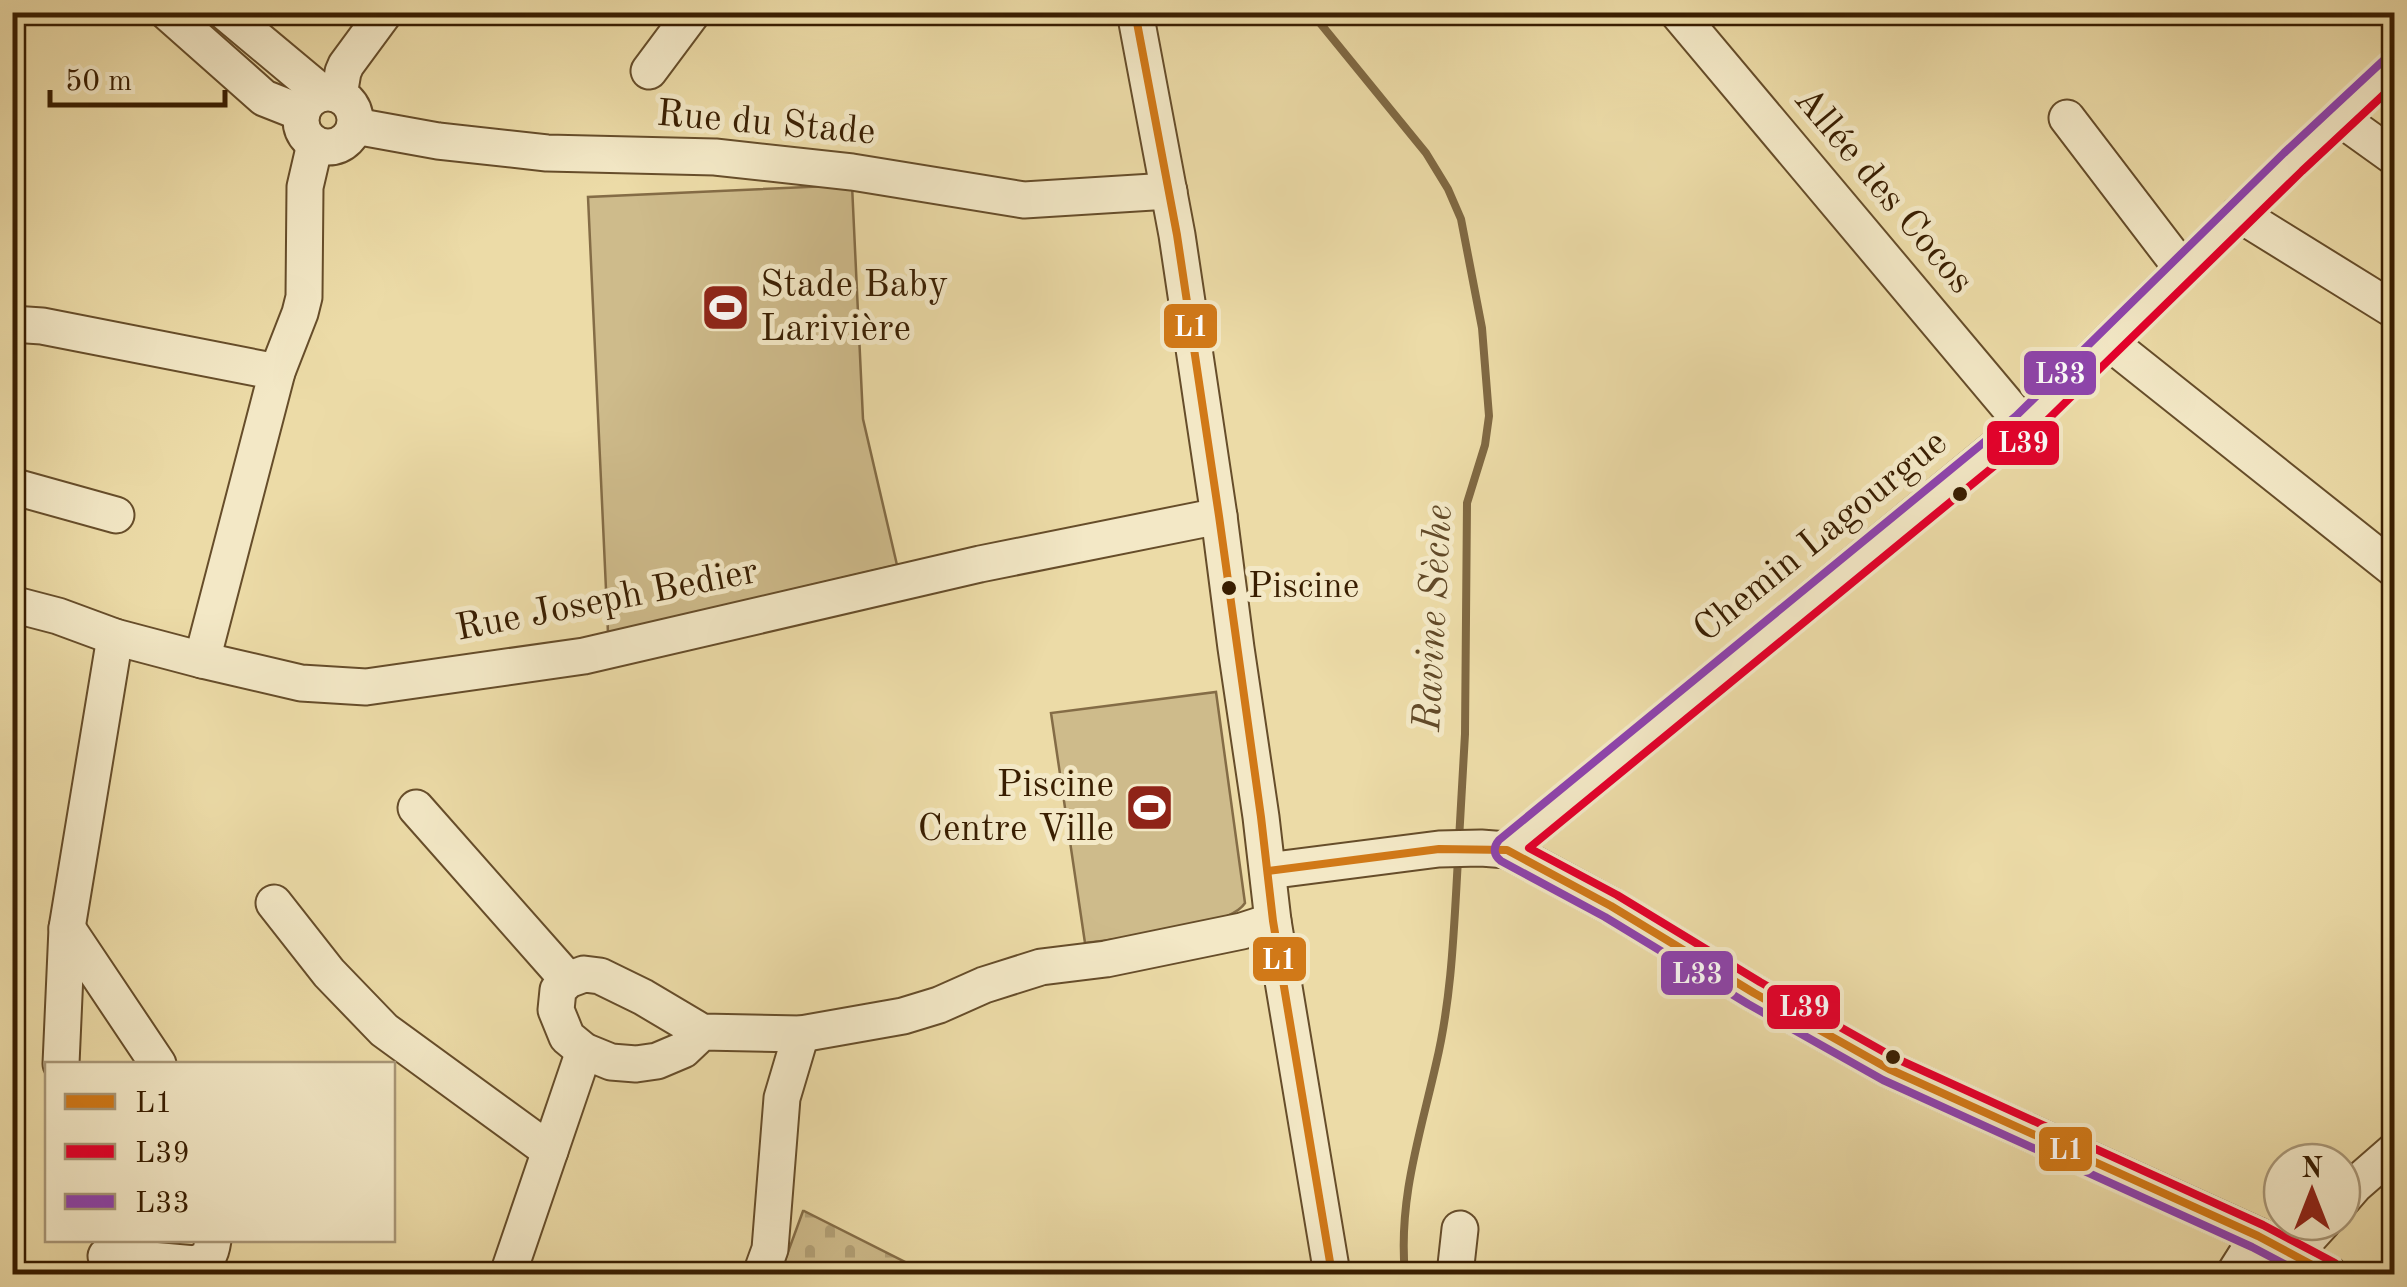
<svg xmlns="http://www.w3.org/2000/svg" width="2407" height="1287" font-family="'Old Standard TT',serif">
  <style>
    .cemetery { fill: url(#cemetery-stones); stroke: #846c46; stroke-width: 2.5 }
    .pitch { fill: #cebb8b; stroke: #846c46; stroke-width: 2.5 }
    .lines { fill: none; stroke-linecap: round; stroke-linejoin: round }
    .stream { stroke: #806943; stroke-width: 8 }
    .minor-casing { stroke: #664d2a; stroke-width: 39 }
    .minor { stroke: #f3e8c6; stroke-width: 35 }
    .bus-1-casing { stroke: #f3e8c6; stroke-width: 15 }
    .bus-2-casing { stroke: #f3e8c6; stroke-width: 15 }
    .bus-3-casing { stroke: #f3e8c6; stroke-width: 15 }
    .bus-1 { stroke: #d17918; stroke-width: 8 }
    .bus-2 { stroke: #e4002b; stroke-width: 8 }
    .bus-3 { stroke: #8e44ad; stroke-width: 8 }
    .bus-dot { fill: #391e01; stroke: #f3e8c6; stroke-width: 4 }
    .labels { text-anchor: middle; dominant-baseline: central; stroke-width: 10; stroke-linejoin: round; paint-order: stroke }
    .bus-label { font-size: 36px; fill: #391e01; stroke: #f3e8c6; text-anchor: start }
    .street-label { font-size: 38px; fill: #391e01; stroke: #f3e8c6 }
    .poi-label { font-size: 38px; fill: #391e01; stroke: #f3e8c6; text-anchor: start }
    .water-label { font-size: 40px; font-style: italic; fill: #624a28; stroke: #f3e8c6 }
    .line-badge { stroke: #f3e8c6; stroke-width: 4 }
    .badge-label { font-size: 28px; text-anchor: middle; font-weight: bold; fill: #fff }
  </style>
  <defs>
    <pattern id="cemetery-stones" width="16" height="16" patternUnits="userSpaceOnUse" patternTransform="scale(2.5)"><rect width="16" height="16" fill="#cebb8b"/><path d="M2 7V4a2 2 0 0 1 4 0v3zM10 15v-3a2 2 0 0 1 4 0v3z" fill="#b2a076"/></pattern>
  </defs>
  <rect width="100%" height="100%" fill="#ecdba7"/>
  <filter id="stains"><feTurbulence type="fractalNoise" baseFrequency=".002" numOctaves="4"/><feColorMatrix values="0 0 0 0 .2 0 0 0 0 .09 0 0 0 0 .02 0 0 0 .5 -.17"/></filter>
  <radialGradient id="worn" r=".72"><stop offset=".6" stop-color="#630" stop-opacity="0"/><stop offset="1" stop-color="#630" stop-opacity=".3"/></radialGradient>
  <polygon class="cemetery" points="803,1211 804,1211 929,1274 780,1274"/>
  <g class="pitch">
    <polygon points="852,185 863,419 897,565 608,633 588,197"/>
    <path d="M 1216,692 L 1245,903 C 1228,930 1119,938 1085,943 L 1051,713 Z"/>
  </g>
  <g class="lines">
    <g class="stream">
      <polyline points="1311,12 1426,153 1448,189 1461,219 1482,328 1489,416 1485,445 1467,503 1465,734 1459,840"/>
      <path d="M 1405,1274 C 1398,1200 1420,1135 1436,1064 C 1452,997 1454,927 1458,859"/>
    </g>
    <defs>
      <g id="minor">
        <polyline points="167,12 264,98 302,113"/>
        <polyline points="225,12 322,93"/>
        <polyline points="1135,12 1177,235 1219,516 1236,648 1261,817 1273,921 1332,1274"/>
        <polyline points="1677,12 2024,425"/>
        <polyline points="649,71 693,12"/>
        <circle cx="328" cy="120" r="27"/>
        <polyline points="339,95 343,72 346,65 385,12"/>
        <polyline points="2067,118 2183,270"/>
        <polyline points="2341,119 2394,157"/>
        <polyline points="355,126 438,141 547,153 715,157 852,172 1024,200 1169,191"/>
        <polyline points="2239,214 2394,310"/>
        <polyline points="12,324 42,326 277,372"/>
        <polyline points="2110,343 2394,569"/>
        <polyline points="12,486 116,515"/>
        <polyline points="12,604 58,616 115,637 202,660 301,683 366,687 584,656 980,564 1219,516"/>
        <polyline points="202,660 277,372 300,313 304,297 305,187 315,144"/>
        <polyline points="416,808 568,980"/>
        <polyline points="1507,850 2024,425 2293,162 2394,68"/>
        <polyline points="1268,871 1439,849 1481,848 1507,850 1611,906 1754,993 1889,1069 2258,1236 2329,1274"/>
        <polyline points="274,903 329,973 384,1030 550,1151"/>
        <polyline points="67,928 158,1064"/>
        <polyline points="702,1032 683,1050 657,1061 636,1064 611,1062 584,1051 567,1037 556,1010 558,990 568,980 584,974 600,976 643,997 702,1032 801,1034 903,1016 939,1005 984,985 1041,967 1106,959 1242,931 1273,921"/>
        <polyline points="61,1064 67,928 115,637"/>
        <polyline points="2342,1200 2355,1185 2394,1151"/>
        <polyline points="2294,1254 2323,1222"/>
        <path d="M 106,1256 L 195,1264 C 209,1259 211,1254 213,1240"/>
        <polyline points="508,1274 584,1051"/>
        <polyline points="761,1274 770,1249 782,1098 801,1034"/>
        <polyline points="1455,1274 1460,1229"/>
        <polyline points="2234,1274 2258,1236"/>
      </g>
    </defs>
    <use href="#minor" class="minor-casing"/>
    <use href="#minor" class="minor"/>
    <defs>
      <g id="bus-1">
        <polyline points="1135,12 1177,235 1219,516 1261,817 1273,921 1332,1274"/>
        <polyline points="1268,871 1439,849 1507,850 1611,906 1754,993 1889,1069 2258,1236 2329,1274"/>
      </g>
      <polyline id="bus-2" points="2335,1263 2263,1225 1895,1058 1760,982 1617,895 1529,848 2032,435 2302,171 2394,85"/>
      <path id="bus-3" d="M 2303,1274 L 2252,1247 L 1883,1080 L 1748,1004 L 1605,917 L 1501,861 C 1493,855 1493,847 1499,840 L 2016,416 L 2284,153 L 2385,59"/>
    </defs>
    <use href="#bus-1" class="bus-1-casing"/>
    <use href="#bus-2" class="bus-2-casing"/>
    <use href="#bus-3" class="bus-3-casing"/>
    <use href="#bus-1" class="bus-1"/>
    <use href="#bus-2" class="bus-2"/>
    <use href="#bus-3" class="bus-3"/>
  </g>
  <defs>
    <symbol id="stadium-square" viewBox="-11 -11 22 22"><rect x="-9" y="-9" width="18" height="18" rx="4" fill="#8f2418" stroke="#f3e8c6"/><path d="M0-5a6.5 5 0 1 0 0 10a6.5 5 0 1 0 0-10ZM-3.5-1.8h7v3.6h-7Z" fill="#fff"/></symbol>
  </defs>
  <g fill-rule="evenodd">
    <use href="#stadium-square" x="698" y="280" width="55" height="55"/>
    <use href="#stadium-square" x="1122" y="780" width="55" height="55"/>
  </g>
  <g class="bus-dot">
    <circle cx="1960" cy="494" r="9"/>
    <circle cx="1229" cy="588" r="9"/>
    <circle cx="1893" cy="1057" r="9"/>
  </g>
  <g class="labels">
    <g class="bus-label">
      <text x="1248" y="588">Piscine</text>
    </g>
    <g class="street-label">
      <text transform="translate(766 124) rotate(5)">Rue du Stade</text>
      <text transform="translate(1883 191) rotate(50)">Allée des Cocos</text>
      <text transform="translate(1821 537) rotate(-39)">Chemin Lagourgue</text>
      <text transform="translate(607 601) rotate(-11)">Rue Joseph Bedier</text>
    </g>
    <g class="poi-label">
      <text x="760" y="286">Stade Baby<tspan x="760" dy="44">Larivière</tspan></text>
      <text x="1114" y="786" text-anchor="end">Piscine<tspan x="1114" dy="44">Centre Ville</tspan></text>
    </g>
    <g class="water-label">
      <text transform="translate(1435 618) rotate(-87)">Ravine Sèche</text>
    </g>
  </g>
  <g class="line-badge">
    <rect x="1162" y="302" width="57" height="48" rx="10" fill="#d17918"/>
    <rect x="2022" y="349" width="76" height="48" rx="10" fill="#8e44ad"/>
    <rect x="1985" y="419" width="76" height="48" rx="10" fill="#e4002b"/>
    <rect x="1251" y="935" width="57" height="48" rx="10" fill="#d17918"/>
    <rect x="1659" y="949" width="76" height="48" rx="10" fill="#8e44ad"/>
    <rect x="1765" y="983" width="77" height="48" rx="10" fill="#e4002b"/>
    <rect x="2037" y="1125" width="57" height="48" rx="10" fill="#d17918"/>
  </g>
  <g class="badge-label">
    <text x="1191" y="336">L1</text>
    <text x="2060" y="383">L33</text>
    <text x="2023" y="452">L39</text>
    <text x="1279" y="969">L1</text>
    <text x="1697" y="983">L33</text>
    <text x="1804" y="1016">L39</text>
    <text x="2066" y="1159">L1</text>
  </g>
  <rect width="2407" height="1287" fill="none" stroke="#ecdba7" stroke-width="50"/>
  <rect x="15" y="15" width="2377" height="1257" fill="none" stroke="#391e01" stroke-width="5"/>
  <rect x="25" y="25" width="2357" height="1237" fill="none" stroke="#391e01" stroke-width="2.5"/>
  <rect x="45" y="1062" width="350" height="180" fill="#f3e8c6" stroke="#a99777" stroke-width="2.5"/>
  <rect x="65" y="1094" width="50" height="15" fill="#d17918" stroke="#a99777" stroke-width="2.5"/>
  <text x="135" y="1112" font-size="30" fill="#391e01">L1</text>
  <rect x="65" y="1144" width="50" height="15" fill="#e4002b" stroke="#a99777" stroke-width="2.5"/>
  <text x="135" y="1162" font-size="30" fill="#391e01">L39</text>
  <rect x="65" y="1194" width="50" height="15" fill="#8e44ad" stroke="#a99777" stroke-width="2.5"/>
  <text x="135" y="1212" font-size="30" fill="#391e01">L33</text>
  <g transform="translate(2312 1192)"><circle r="48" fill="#f3e8c6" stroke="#a99777" stroke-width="2.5"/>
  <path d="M0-8L18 38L0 25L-18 38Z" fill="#8f2418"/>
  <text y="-15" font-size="28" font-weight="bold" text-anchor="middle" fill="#391e01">N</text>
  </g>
  <path d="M50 90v15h175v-15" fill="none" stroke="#391e01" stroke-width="5"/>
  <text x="65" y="90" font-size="30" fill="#391e01" stroke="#f3e8c6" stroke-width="8" paint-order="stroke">50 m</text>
  <rect width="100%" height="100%" filter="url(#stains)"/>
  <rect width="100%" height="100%" fill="url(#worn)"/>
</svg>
